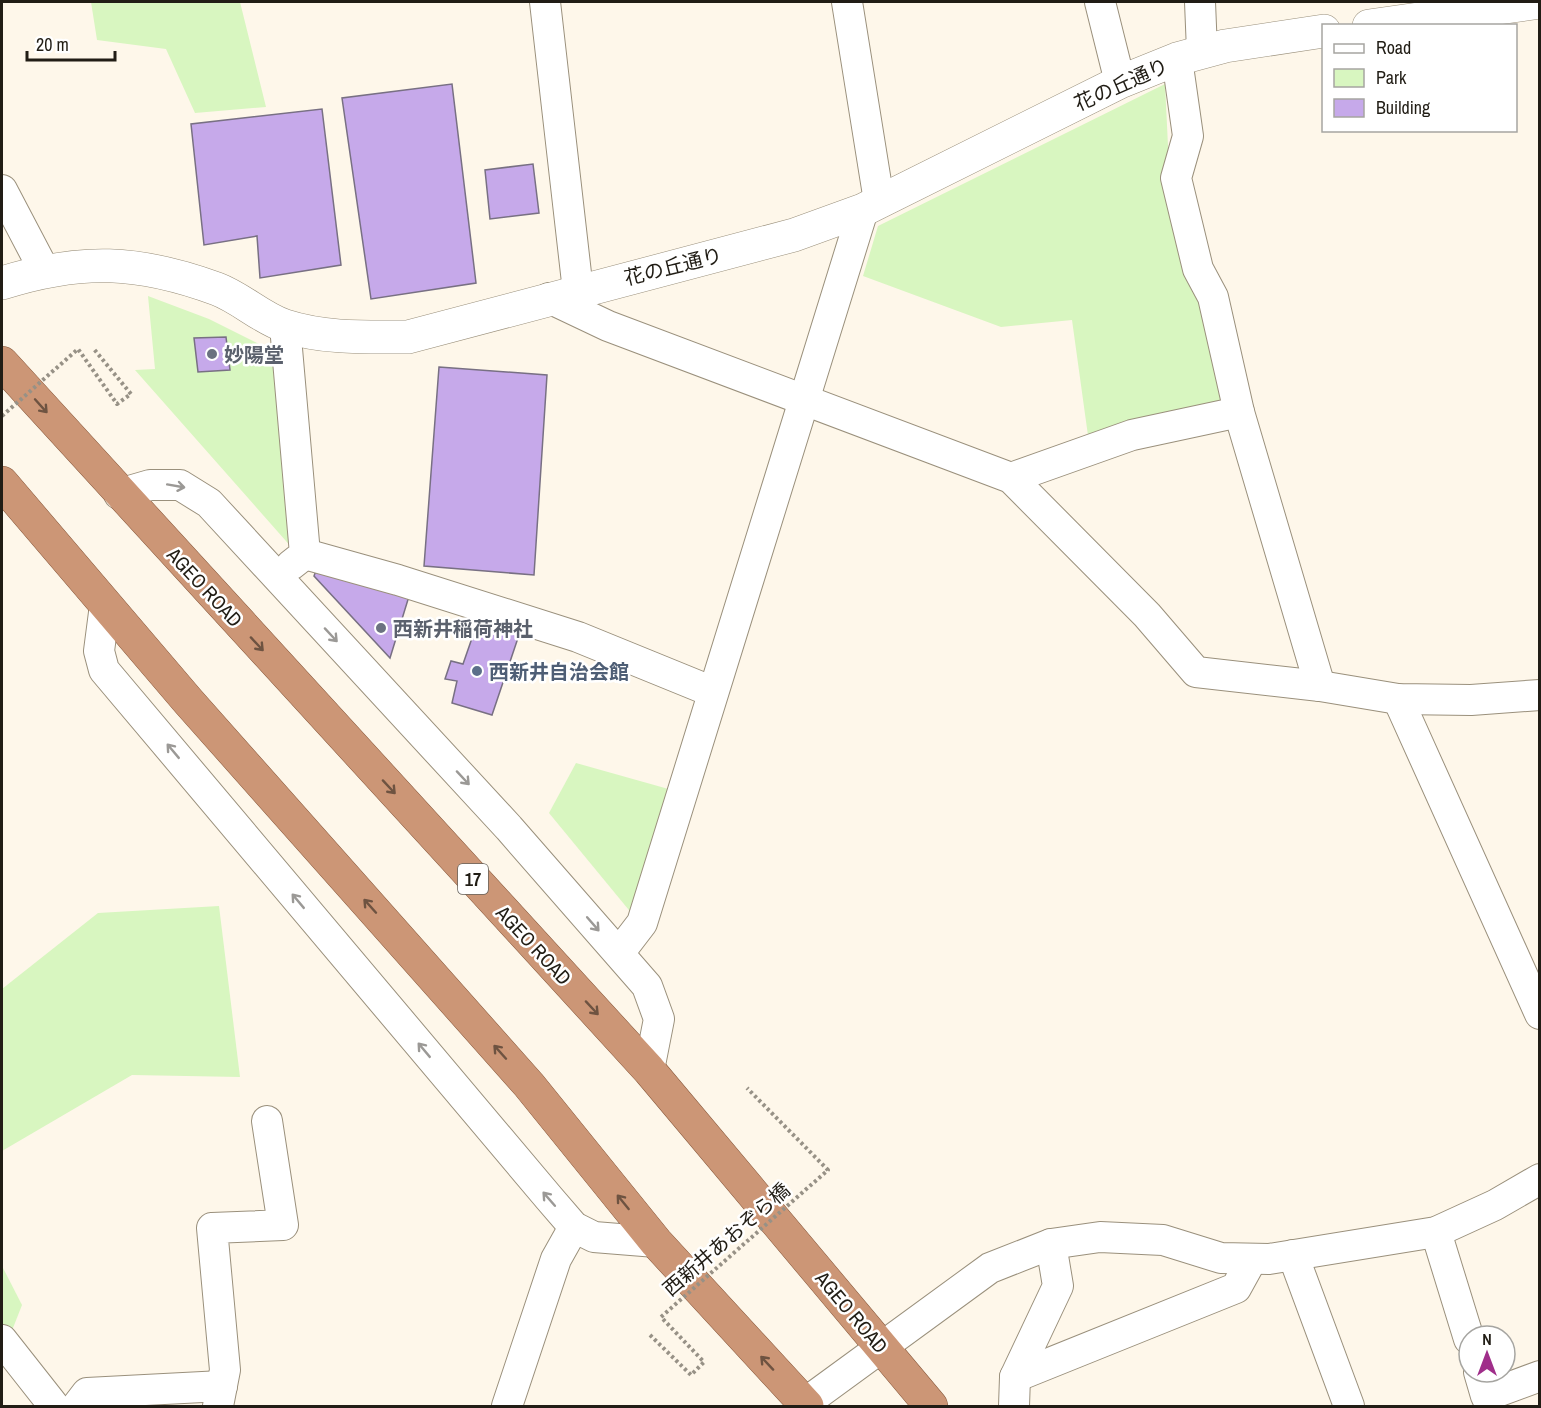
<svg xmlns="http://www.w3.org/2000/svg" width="1541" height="1408" font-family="'Archivo Narrow','Noto Sans JP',sans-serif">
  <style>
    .green { fill: #d8f6c0 }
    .building { fill: #c6a9ea; stroke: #787083; stroke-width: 1.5 }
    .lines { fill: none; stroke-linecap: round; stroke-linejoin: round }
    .minor-casing { stroke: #9a907c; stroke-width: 32 }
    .tertiary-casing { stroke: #9a907c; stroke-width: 34 }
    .trunk-casing { stroke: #885a3e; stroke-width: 34 }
    .minor { stroke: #fff; stroke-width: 30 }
    .tertiary { stroke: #fff; stroke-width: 33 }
    .trunk { stroke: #cc9676; stroke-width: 33 }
    .path-bridge { stroke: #979186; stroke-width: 4; stroke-dasharray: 3 3; stroke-linecap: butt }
    .oneway { stroke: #6e5341 }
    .oneway2 { stroke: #9b9996 }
    .worship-dot { fill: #6b7280; stroke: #fff; stroke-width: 2 }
    .service-dot { fill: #5c6f8a; stroke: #fff; stroke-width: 2 }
    .labels { text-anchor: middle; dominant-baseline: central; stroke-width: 5; stroke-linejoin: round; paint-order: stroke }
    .shield { fill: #fff; stroke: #64615b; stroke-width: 1.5 }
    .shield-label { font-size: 18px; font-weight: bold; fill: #211d15 }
    .street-label { font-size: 20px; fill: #211d15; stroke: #fff }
    .worship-label { font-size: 20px; font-weight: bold; fill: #5b616d; stroke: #fff; text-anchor: start }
    .service-label { font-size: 20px; font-weight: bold; fill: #4e5e75; stroke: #fff; text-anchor: start }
  </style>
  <rect width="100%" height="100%" fill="#fef7ea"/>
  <g class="green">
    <polygon points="91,2 240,2 266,107 195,113 166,49 97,40"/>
    <polygon points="1165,84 1170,187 1200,286 1225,401 1089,443 1072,320 1001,327 863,276 878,226"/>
    <polygon points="148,296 209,319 265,347 277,366 293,549 135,370 155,369"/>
    <polygon points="576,763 672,790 633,915 549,813"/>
    <polygon points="219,906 240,1077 132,1075 2,1151 2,989 98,913"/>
    <polygon points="2,1266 22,1305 2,1356"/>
  </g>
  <g class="building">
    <polygon points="452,84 476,283 371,299 342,98"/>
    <polygon points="322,109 341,265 260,278 257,236 204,245 191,124"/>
    <polygon points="533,164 539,213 490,219 485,170"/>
    <polygon points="226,337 230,370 198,372 194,338"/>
    <polygon points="439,367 547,375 534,575 424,566"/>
    <polygon points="318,565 410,593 390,658 314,576"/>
    <polygon points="479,618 520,632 492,715 452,703 457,681 445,679 451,661 463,664"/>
  </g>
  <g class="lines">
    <defs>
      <g id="minor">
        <polyline points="545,2 578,291"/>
        <polyline points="847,2 879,201"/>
        <polyline points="1100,2 1120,82"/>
        <polyline points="1200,2 1202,51"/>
        <polyline points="1177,59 1188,136 1176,178 1198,269 1213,297 1239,412 1320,686"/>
        <polyline points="2,190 44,270"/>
        <polyline points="549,298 608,326 1011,478 1147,615 1196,672 1320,686 1398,699 1471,700 1540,695"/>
        <polyline points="285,326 305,554 291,565"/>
        <polyline points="1011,478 1132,435 1239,412"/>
        <polyline points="119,494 150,485 180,485 209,503 509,828 647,986 659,1019 649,1070"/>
        <polyline points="305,554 398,580 578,637 713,692"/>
        <polyline points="105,605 99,651 104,670 549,1198 574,1227 594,1237 656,1242"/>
        <polyline points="1398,699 1540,1014"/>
        <polyline points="619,953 642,923 863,210"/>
        <polyline points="1436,1232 1469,1339"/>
        <polyline points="1293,1255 1349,1406"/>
        <polyline points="2,1340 54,1406"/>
        <polyline points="1479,1372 1486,1396 1540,1376"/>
        <polyline points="1015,1377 1236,1288 1252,1259"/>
        <polyline points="77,1406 87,1393 222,1386"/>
        <polyline points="218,1406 225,1370 212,1228 283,1225 267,1121"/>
        <polyline points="507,1406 556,1259 574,1227"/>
        <polyline points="801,1406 990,1268 1051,1244 1100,1237 1163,1240 1221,1258 1269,1259 1436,1232 1495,1205 1540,1179"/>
        <polyline points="1014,1406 1015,1377 1058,1286 1051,1244"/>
      </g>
      <g id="tertiary">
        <polyline points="1369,26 1540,2"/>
        <path d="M 2,283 C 81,258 138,260 217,289 C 241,298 261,318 285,326 C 325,339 368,337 408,337 L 794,235 L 863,210 L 1120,82 L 1177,59 L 1225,46 L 1324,31"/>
      </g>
      <g id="trunk">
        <polyline points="2,363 649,1070 931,1406"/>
        <polyline points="2,483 188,701 529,1085 656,1242 807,1406"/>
      </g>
    </defs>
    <use href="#minor" class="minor-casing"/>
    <use href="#tertiary" class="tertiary-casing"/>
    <use href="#trunk" class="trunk-casing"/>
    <use href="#minor" class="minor"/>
    <use href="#tertiary" class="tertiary"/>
    <use href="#trunk" class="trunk"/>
    <g class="path-bridge">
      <polyline points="2,416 78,349 117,404 131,394 93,348"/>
      <polyline points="650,1335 691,1375 704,1362 661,1317 828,1170 747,1088"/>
    </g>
  </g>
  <defs><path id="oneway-shaft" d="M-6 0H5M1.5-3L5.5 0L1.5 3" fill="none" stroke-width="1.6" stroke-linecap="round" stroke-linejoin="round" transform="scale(1.5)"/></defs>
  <g class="oneway">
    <use href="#oneway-shaft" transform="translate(41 406) rotate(48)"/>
    <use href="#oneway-shaft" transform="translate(257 644) rotate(47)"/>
    <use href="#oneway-shaft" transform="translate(389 787) rotate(47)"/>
    <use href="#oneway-shaft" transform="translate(370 906) rotate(-132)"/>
    <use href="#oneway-shaft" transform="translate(592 1008) rotate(47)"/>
    <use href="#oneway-shaft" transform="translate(500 1052) rotate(-132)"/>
    <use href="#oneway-shaft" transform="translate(623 1202) rotate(-129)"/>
    <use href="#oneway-shaft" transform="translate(767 1363) rotate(-133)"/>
  </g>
  <g class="oneway2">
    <use href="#oneway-shaft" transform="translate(176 486) rotate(10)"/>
    <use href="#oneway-shaft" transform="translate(331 635) rotate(47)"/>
    <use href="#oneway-shaft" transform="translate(173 751) rotate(-130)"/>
    <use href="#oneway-shaft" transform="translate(463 778) rotate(47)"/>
    <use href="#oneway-shaft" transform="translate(298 901) rotate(-130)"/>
    <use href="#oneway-shaft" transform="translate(593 924) rotate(49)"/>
    <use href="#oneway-shaft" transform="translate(424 1050) rotate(-130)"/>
    <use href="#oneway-shaft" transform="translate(549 1199) rotate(-131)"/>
  </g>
  <g class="worship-dot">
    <circle cx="212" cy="354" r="6"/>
    <circle cx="381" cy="628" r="6"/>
  </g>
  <circle class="service-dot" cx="477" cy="671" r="6"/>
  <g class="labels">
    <rect class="shield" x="458" y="864" width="30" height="30" rx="4.5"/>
    <g class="shield-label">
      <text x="473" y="879">17</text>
    </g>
    <g class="street-label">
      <text transform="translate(1121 84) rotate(-24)">花の丘通り</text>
      <text transform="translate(673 266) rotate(-14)">花の丘通り</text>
      <text transform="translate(205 587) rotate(47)">AGEO ROAD</text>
      <text transform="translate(534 945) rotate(47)">AGEO ROAD</text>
      <text transform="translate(726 1239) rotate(-41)">西新井あおぞら橋</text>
      <text transform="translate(852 1312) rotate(50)">AGEO ROAD</text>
    </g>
    <g class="worship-label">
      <text x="224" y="354">妙陽堂</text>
      <text x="393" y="628">西新井稲荷神社</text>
    </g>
    <g class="service-label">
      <text x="489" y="671">西新井自治会館</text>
    </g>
  </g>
  <rect width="1541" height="1408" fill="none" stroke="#211d15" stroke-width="6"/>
  <rect x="1322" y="24" width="195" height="108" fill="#ffffff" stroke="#a6a5a1" stroke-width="1.5"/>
  <rect x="1334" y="44" width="30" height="9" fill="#ffffff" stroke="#a6a5a1" stroke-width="1.5"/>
  <text x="1376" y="54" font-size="18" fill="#211d15">Road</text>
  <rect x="1334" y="69" width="30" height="18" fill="#d8f6c0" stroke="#a6a5a1" stroke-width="1.5"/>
  <text x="1376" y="84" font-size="18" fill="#211d15">Park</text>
  <rect x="1334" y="99" width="30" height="18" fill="#c6a9ea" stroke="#a6a5a1" stroke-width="1.5"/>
  <text x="1376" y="114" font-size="18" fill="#211d15">Building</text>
  <g transform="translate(1487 1354)"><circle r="28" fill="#ffffff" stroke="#a6a5a1" stroke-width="1.5"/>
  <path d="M0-4.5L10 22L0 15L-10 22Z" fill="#a02e8a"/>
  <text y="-9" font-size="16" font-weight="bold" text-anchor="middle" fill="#211d15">N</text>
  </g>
  <path d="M27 51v9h88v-9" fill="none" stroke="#211d15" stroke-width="3"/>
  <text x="36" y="51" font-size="18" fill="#211d15" stroke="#ffffff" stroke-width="4.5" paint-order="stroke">20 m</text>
</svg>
